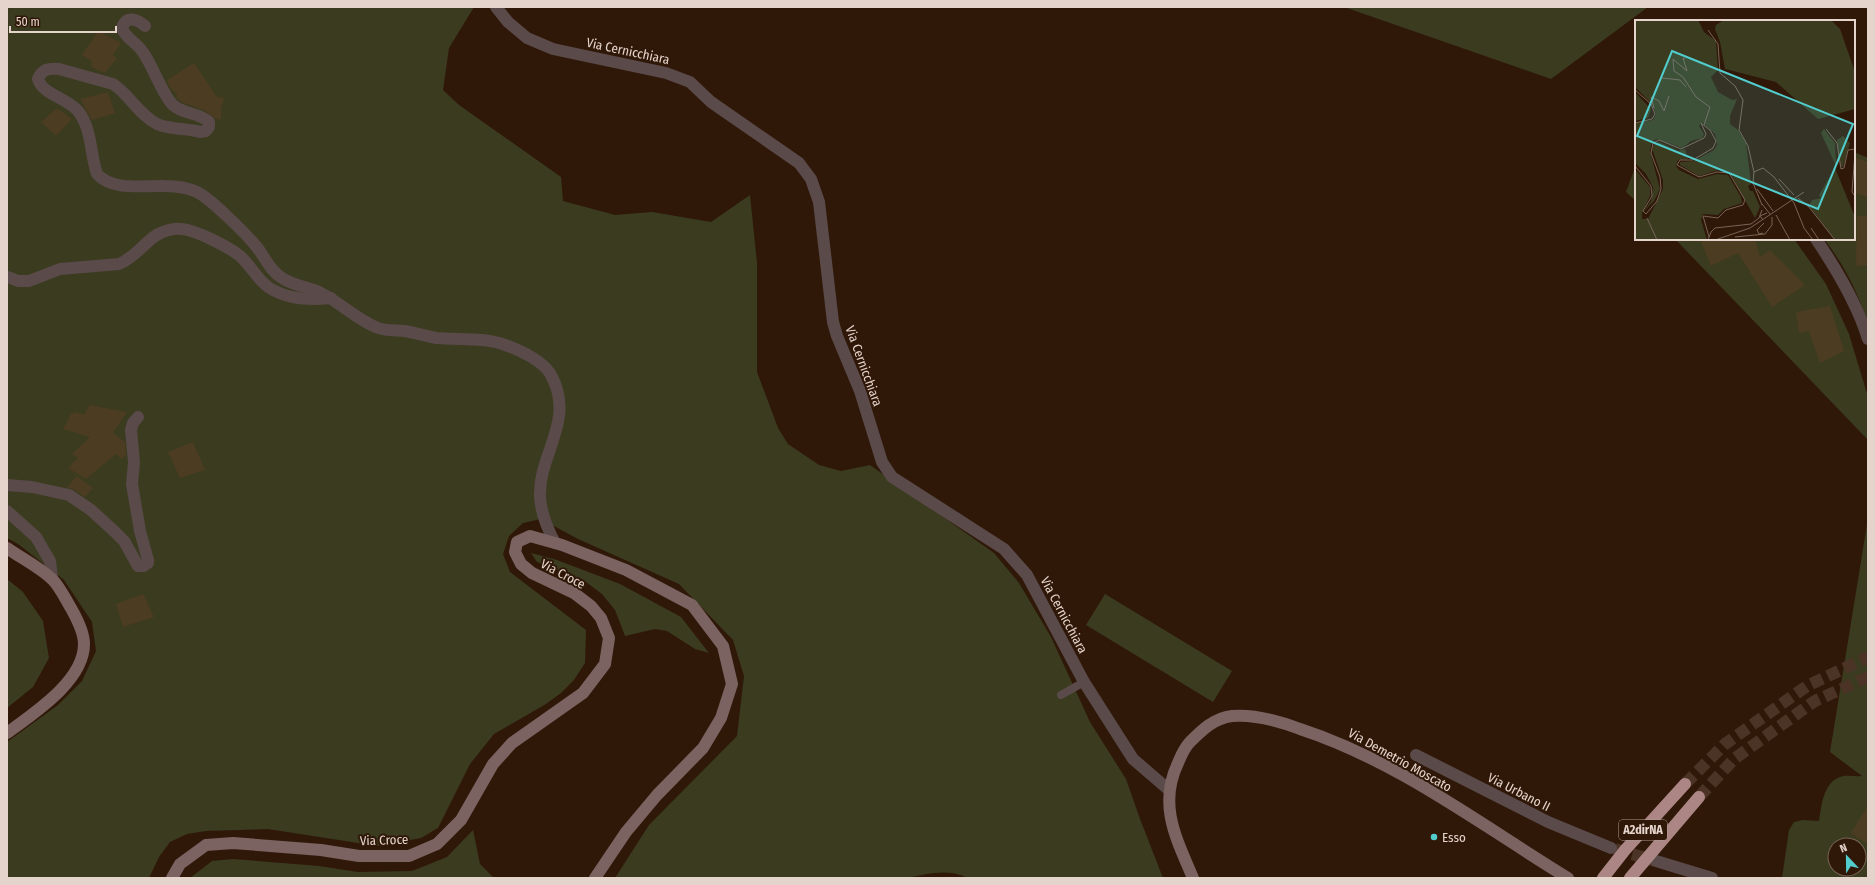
<svg xmlns="http://www.w3.org/2000/svg" width="1875" height="885" font-family="'Fira Sans Condensed',sans-serif">
  <style>
    .green { fill: #3a3b1f; fill-rule: evenodd }
    .building { fill: #4c3c22 }
    .lines { fill: none; stroke-linecap: round; stroke-linejoin: round }
    .street-tunnel { stroke: #4b3426; stroke-width: 12; stroke-dasharray: 12 6; stroke-linecap: butt }
    .highway-tunnel { stroke: #4b3426; stroke-width: 12; stroke-dasharray: 12 6; stroke-linecap: butt }
    .lane { stroke: #5a4a4a; stroke-width: 8 }
    .street { stroke: #5a4a4a; stroke-width: 12 }
    .secondary { stroke: #7b6362; stroke-width: 12 }
    .highway-bridge { stroke: #ab8684; stroke-width: 12 }
    .poi-dot { fill: #52cdce; stroke: #301809; stroke-width: 1.5 }
    .labels { text-anchor: middle; dominant-baseline: central; stroke-width: 4; stroke-linejoin: round; paint-order: stroke }
    .shield { fill: #301809; stroke: #af9c91; stroke-width: 1 }
    .shield-label { font-size: 12px; font-weight: bold; fill: #e5d4cb }
    .street-label { font-size: 13px; fill: #e5d4cb; stroke: #301809 }
    .poi-label { font-size: 13px; fill: #e5d4cb; stroke: #301809; text-anchor: start }
    .inset-road { fill: none; stroke: #786357; stroke-width: 1 }
    .view { fill: #52cdce; fill-opacity: 0.15; stroke: #52cdce; stroke-width: 2 }
    .inset-edge { fill: none; stroke: #e5d4cb; stroke-width: 2 }
  </style>
  <rect width="100%" height="100%" fill="#301809"/>
  <g class="green">
    <path d="M 7,7 L 474,7 L 449,48 L 443,90 L 459,105 L 561,177 L 563,201 L 615,215 L 652,212 L 711,222 L 750,195 L 757,263 L 757,372 L 778,428 L 788,444 L 819,465 L 841,471 L 870,465 L 994,553 L 1019,583 L 1051,637 L 1090,722 L 1126,779 L 1140,819 L 1163,878 L 968,878 C 948,868 928,874 907,878 L 615,878 L 649,825 L 737,736 L 744,676 L 733,640 L 679,584 L 578,539 L 541,519 L 523,523 L 509,536 L 503,554 L 510,572 L 586,630 L 585,663 L 574,680 L 561,693 L 546,704 L 494,734 L 470,764 L 438,828 L 421,838 L 377,846 L 268,829 L 206,831 L 187,834 L 170,842 L 159,857 L 149,878 L 7,878 L 7,742 L 58,705 L 82,681 L 96,651 L 92,622 L 64,580 L 18,544 L 7,538 Z"/>
    <polygon points="1344,7 1648,7 1551,79"/>
    <path d="M 1854,152 L 1868,158 L 1868,323 C 1857,291 1845,266 1824,239 L 1854,239 Z"/>
    <polygon points="1636,165 1636,201 1626,192"/>
    <polygon points="1675,239 1794,239 1826,284 1849,334 1868,397 1868,440"/>
    <path d="M 1868,518 L 1868,878 L 1782,878 L 1789,830 L 1794,822 L 1803,820 L 1819,821 C 1822,804 1823,781 1843,776 C 1849,775 1856,777 1862,776 L 1830,752 ZM 1835,845 L 1859,845 L 1859,869 L 1835,869 Z"/>
    <polygon points="531,553 557,560 620,584 681,617 709,653 695,649 667,631 655,629 625,636 615,610 602,594 582,579 537,562"/>
    <polygon points="7,579 23,592 43,621 49,658 33,687 7,708"/>
    <polygon points="1105,594 1232,671 1213,702 1086,625"/>
    <polygon points="473,830 480,864 494,878 190,878 212,861 233,859 319,866 358,872 412,871 447,857"/>
  </g>
  <g class="building">
    <polygon points="98,31 121,43 113,55 117,58 105,73 91,67 92,61 82,55"/>
    <polygon points="194,63 217,97 224,98 221,109 221,120 216,119 204,110 181,102 176,97 177,94 170,88 167,80"/>
    <polygon points="108,92 115,113 92,120 80,99"/>
    <polygon points="57,108 72,119 56,136 41,122"/>
    <polygon points="1854,157 1868,162 1868,197 1854,193"/>
    <polygon points="1868,215 1868,265 1856,266 1857,216"/>
    <polygon points="1700,239 1755,239 1760,257 1770,250 1805,285 1772,307 1738,253 1711,266"/>
    <polygon points="1830,306 1844,351 1820,363 1809,331 1799,333 1796,312"/>
    <polygon points="90,405 127,412 113,433 125,442 126,455 121,459 116,454 86,479 68,468 78,458 72,454 90,437 63,429 71,414 73,414 74,412 84,415"/>
    <polygon points="193,442 205,470 180,478 168,452"/>
    <polygon points="77,476 93,488 85,497 73,489 67,487"/>
    <polygon points="143,594 154,617 123,627 116,604"/>
    <polygon points="1868,806 1868,845 1851,833"/>
  </g>
  <g class="lines">
    <polyline class="street-tunnel" points="1615,849 1655,861"/>
    <g class="highway-tunnel">
      <polyline points="1685,784 1725,744 1807,686 1868,657"/>
      <polyline points="1699,797 1734,759 1815,701 1868,677"/>
    </g>
    <polyline class="lane" points="1061,695 1084,682"/>
    <g class="street">
      <polyline points="496,7 508,22 527,38 553,49 666,73 690,82 711,102 799,163 811,179 819,202 833,322 837,336 860,391 882,462 892,477 1004,549 1027,575 1084,682 1133,759 1169,790"/>
      <path d="M 145,26 C 137,19 126,15 122,28 C 125,38 136,42 142,51 C 153,65 162,95 173,105 C 184,115 199,112 209,122 L 209,127 L 206,131 L 200,132 C 187,128 170,130 157,124 C 139,115 129,94 113,84 L 59,69 C 49,68 42,69 38,79 C 42,94 67,98 78,111 C 92,128 90,154 97,174 C 119,198 166,177 197,192 C 211,199 245,233 256,246 C 265,257 270,271 282,278 C 294,286 309,287 321,293 C 341,303 357,320 378,328 C 386,331 397,330 405,331 C 416,333 426,336 436,338 C 451,339 466,339 482,340 C 502,341 541,357 551,375 C 576,421 538,454 540,497 C 541,514 547,528 555,543"/>
      <path d="M 1816,239 C 1837,270 1857,303 1868,339"/>
      <path d="M 8,277 L 18,281 L 29,281 L 60,269 L 119,264 C 137,257 149,236 163,232 C 168,230 175,228 181,229 C 194,229 234,249 243,259 C 253,269 261,285 275,291 C 292,300 313,300 331,298"/>
      <polyline points="7,485 32,487 69,495 91,510 115,532 124,541 138,566 143,566 148,563 148,560 140,531 132,484 134,462 131,430 133,423 138,417"/>
      <polyline points="7,511 36,537 50,561 52,579"/>
      <polyline points="1416,755 1548,822 1611,848"/>
      <polyline points="1656,861 1712,878"/>
    </g>
    <g class="secondary">
      <path d="M 7,548 C 21,558 39,567 52,579 C 60,587 66,600 72,610 C 77,619 84,632 84,644 C 84,681 34,713 7,733"/>
      <polyline points="172,878 180,864 206,845 233,843 321,850 359,856 409,856 437,844 461,820 493,764 512,743 583,693 605,664 609,638 601,618 591,606 574,593 532,573 521,564 515,552 517,542 530,536 562,545 626,570 692,605 723,646 732,684 721,718 703,748 657,795 626,832 595,878"/>
      <path d="M 1193,878 C 1176,838 1158,805 1178,763 C 1181,756 1184,748 1190,742 C 1202,730 1214,718 1232,716 C 1255,714 1279,721 1300,729 C 1398,761 1481,825 1568,878"/>
    </g>
    <g class="highway-bridge">
      <polyline points="1603,878 1625,850 1685,784"/>
      <polyline points="1630,878 1699,797"/>
    </g>
  </g>
  <circle class="poi-dot" cx="1434" cy="837" r="4"/>
  <g class="labels">
    <rect class="shield" x="1619" y="820" width="48" height="20" rx="3"/>
    <g class="shield-label">
      <text x="1643" y="830">A2dirNA</text>
    </g>
    <g class="street-label">
      <text transform="translate(628 51) rotate(12)">Via Cernicchiara</text>
      <text transform="translate(864 366) rotate(70)">Via Cernicchiara</text>
      <text transform="translate(563 574) rotate(28)">Via Croce</text>
      <text transform="translate(1064 615) rotate(62)">Via Cernicchiara</text>
      <text transform="translate(1400 760) rotate(29)">Via Demetrio Moscato</text>
      <text transform="translate(1519 792) rotate(27)">Via Urbano II</text>
      <text transform="translate(384 840) rotate(-2)">Via Croce</text>
    </g>
    <g class="poi-label">
      <text x="1442" y="837">Esso</text>
    </g>
  </g>
  <g transform="translate(1635 20)">
    <rect width="220" height="220" fill="#301809"/>
    <path d="M 0,0 L 63,0 L 69,12 L 81,21 L 83,50 L 76,57 L 83,72 L 97,80 L 102,79 L 95,96 L 95,104 L 103,110 L 111,123 L 116,164 L 113,166 L 115,171 L 118,171 L 125,187 L 120,198 L 95,153 L 84,150 L 64,156 L 45,145 L 45,142 L 59,141 L 79,130 L 82,125 L 80,114 L 67,102 L 64,106 L 69,114 L 67,118 L 56,121 L 47,128 L 22,119 L 17,121 L 15,131 L 25,169 L 19,181 L 9,191 L 16,181 L 18,167 L 11,154 L 0,143 L 0,103 L 18,100 L 21,94 L 17,84 L 0,67 ZM 89,0 L 196,0 L 205,9 L 220,52 L 220,89 L 183,99 L 141,62 L 90,49 L 85,22 L 80,9 L 81,5 ZM 0,72 L 16,89 L 13,98 L 0,101 ZM 189,109 L 200,123 L 201,146 L 186,113 ZM 208,116 L 215,123 L 208,147 L 205,147 L 202,120 ZM 24,122 L 43,131 L 50,129 L 53,139 L 43,140 L 41,146 L 44,150 L 63,159 L 82,154 L 93,155 L 106,177 L 107,183 L 89,189 L 83,195 L 68,194 L 66,200 L 72,220 L 0,220 L 0,149 L 15,167 L 15,176 L 7,193 L 7,199 L 13,199 L 28,169 L 28,160 L 17,129 L 19,124 ZM 200,148 L 220,197 L 220,220 L 200,220 L 174,186 L 177,180 L 186,178 L 184,175 Z" fill="#3a3b1f"/>
    <path class="inset-road" d="M 73,10 L 83,24 L 85,53 L 100,66 L 108,80 L 104,110 L 113,126 L 119,152M 50,39 L 48,38 L 52,51 L 38,39 L 39,51 L 48,57 L 61,77 L 75,87 L 69,105M 27,58 L 45,60 L 51,67M 0,70 L 16,84 L 20,94 L 17,99 L 0,103M 19,88 L 16,77 L 24,81 L 29,91 L 34,76M 191,109 L 202,123 L 206,149 L 209,148 L 213,130 L 220,129M 220,133 L 217,172 L 220,176M 0,146 L 16,166 L 17,176 L 8,191 L 11,194 L 22,181 L 26,169 L 25,157 L 16,133 L 18,123 L 24,120 L 46,129 L 69,118 L 71,114 L 66,103 L 75,110 L 81,121 L 78,128 L 58,140 L 45,140 L 42,145 L 64,157 L 82,152 L 94,153 L 110,180 L 108,185 L 91,190 L 83,198 L 68,196 L 74,217M 119,152 L 128,148 L 139,157 L 159,183 L 169,208 L 178,220M 119,152 L 118,163 L 127,185M 144,159 L 159,175M 122,169 L 138,191M 163,178 L 174,187 L 200,220M 127,184 L 135,194M 141,195 L 155,220M 12,198 L 22,220M 128,200 L 125,196 L 132,193M 176,208 L 184,220M 128,213 L 124,214 L 122,210 L 129,203M 100,217 L 130,214 L 137,205 L 137,197M 73,220 L 76,212 L 80,208 L 116,204 L 124,198 L 127,190M 80,220 L 115,208 L 169,172"/>
    <path class="view" d="M 37,31 L 218,104 L 183,189 L 2,116 Z"/>
    <rect width="220" height="220" class="inset-edge"/>
  </g>
  <rect width="1875" height="885" fill="none" stroke="#e5d4cb" stroke-width="16"/>
  <g transform="translate(1847 857) rotate(338)"><circle r="19" fill="#301809" stroke="#786357"/>
  <path d="M0-3L7 15L0 10L-7 15Z" fill="#52cdce"/>
  <text y="-6" font-size="11" font-weight="bold" text-anchor="middle" fill="#e5d4cb">N</text>
  </g>
  <path d="M10 26v6h106v-6" fill="none" stroke="#e5d4cb" stroke-width="2"/>
  <text x="16" y="26" font-size="12" fill="#e5d4cb" stroke="#301809" stroke-width="3" paint-order="stroke">50 m</text>
</svg>
